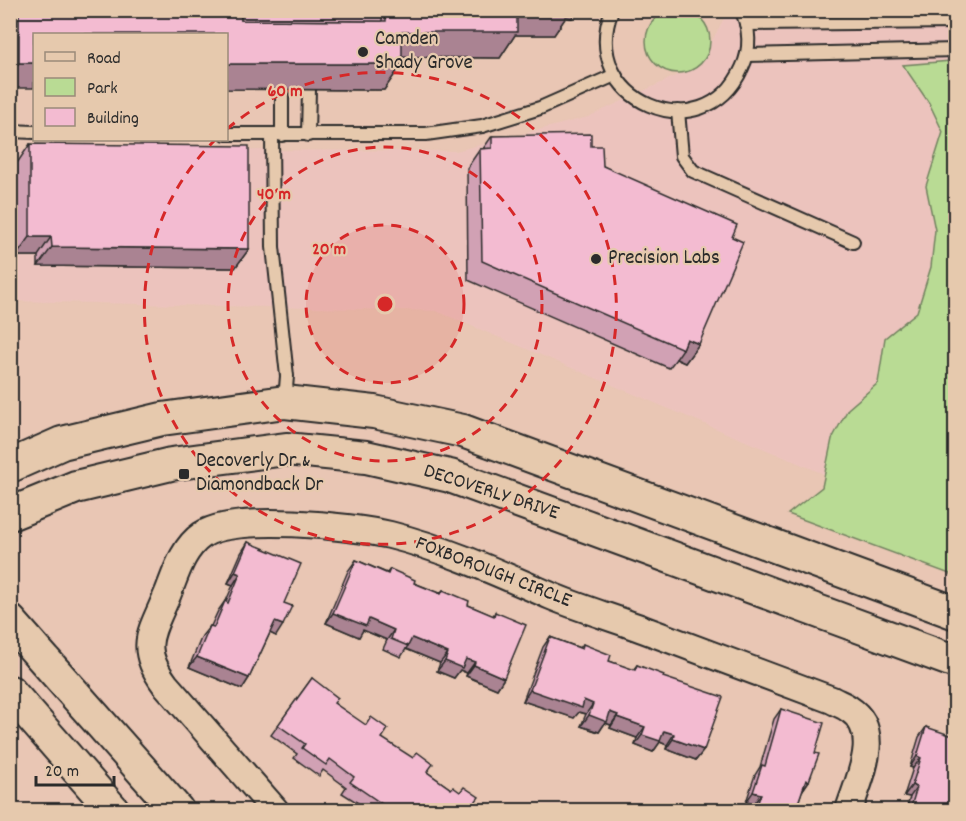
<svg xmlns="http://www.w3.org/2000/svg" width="966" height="821" font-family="Dekko,sans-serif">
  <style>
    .built { fill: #ecc3bd }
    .green { fill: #b9db94; stroke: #728360; stroke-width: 1.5 }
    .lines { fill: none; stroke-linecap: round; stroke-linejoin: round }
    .service-casing { stroke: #2b2b2b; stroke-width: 16 }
    .minor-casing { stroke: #2b2b2b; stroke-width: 30 }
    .tertiary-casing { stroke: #2b2b2b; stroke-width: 36 }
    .service { stroke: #e6c9ad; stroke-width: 12 }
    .minor { stroke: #e6c9ad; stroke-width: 26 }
    .tertiary { stroke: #e6c9ad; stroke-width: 32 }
    .wall { fill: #d1a1b4; stroke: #2b2b2b; stroke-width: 1.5 }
    .shaded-wall { fill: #aa8392; stroke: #2b2b2b; stroke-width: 1.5 }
    .building { fill: #f3bbd1; stroke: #2b2b2b; stroke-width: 1.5 }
    .ring { fill: none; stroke: #d62828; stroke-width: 3; stroke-dasharray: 10 8 }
    .poi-dot { fill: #2b2b2b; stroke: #e6c9ad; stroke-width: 2 }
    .labels { text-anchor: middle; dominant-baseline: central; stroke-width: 4.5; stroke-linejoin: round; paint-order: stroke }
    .poi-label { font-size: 21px; fill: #2b2b2b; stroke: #e6c9ad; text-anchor: start }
    .street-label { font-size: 21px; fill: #2b2b2b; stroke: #e6c9ad }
    .centre { fill: #d62828; stroke: #e6c9ad; stroke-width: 3 }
    .ring-label { font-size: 18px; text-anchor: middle; font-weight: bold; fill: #d62828; stroke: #e6c9ad; stroke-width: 4.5; stroke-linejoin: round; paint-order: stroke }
  </style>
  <rect width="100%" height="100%" fill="#e9c6b4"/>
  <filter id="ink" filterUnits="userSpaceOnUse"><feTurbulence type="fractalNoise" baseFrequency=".0167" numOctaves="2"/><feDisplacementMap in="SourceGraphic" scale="12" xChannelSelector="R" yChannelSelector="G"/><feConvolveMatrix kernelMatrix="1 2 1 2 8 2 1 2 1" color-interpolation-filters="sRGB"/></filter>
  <g filter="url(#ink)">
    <polygon class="built" points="728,11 955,11 955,529 436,311 11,301 11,149 456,151 588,117 699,65"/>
    <g class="green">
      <circle cx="678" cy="41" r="32"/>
      <polygon points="951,61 956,62 955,576 788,514 822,487 832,439 848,409 878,383 885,338 917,312 931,267 935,230 926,186 943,132 929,103 903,65"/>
    </g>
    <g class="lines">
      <defs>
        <g id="service">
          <path d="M 612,10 C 577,100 703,154 742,68 C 751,50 750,28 741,10"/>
          <polyline points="746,24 956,22"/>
          <polyline points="747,55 956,50"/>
          <polyline points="678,111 682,156 693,171 853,242"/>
          <polyline points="10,131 34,132"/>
          <polyline points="226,134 426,134 482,126 540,108 615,75"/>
          <polyline points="272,134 273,247 287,376 285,401"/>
          <polyline points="282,135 282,89"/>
          <polyline points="308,135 309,89"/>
        </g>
        <path id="minor" d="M 275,810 L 165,684 C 137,646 152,632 168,593 C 176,573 183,548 202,535 C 233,513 352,526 390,535 C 446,549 498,573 551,596 C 582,609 614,618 645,630 C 707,653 769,677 832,700 C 837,703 844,705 849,709 C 884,731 858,781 849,810"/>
        <g id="tertiary">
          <polyline points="10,466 62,443 162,419 285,402 374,412 463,431 956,613"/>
          <polyline points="10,514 76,487 171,464 286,449 366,457 450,476 956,662"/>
          <polyline points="10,621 177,810"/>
          <polyline points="10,692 113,810"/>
        </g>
      </defs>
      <use href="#service" class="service-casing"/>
      <use href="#minor" class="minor-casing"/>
      <use href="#tertiary" class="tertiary-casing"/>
      <use href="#service" class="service"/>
      <use href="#minor" class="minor"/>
      <use href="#tertiary" class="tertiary"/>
    </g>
    <g class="wall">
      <polygon points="10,10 577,10 572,18 566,17 554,35 515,35 500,58 402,57 402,64 384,90 226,89 226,34 10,88"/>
      <polygon points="492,136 591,146 603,166 732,237 699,344 685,363 676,359 669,368 468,280 467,168 480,149 483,149"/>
      <polygon points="30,144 249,249 235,268 38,266 38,256 16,256 17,163"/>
      <polygon points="248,542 284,603 276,636 270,633 249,678 242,689 189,667 202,636 210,626 211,626 218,611 225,601 226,601 233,585 228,583 241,553"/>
      <polygon points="356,560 387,573 390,569 414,583 440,593 443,590 468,605 493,616 495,612 504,678 497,689 466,676 467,673 460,670 454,678 437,671 440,663 406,649 401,657 383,649 387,640 363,630 359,637 326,623 348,571"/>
      <polygon points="550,637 580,648 583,644 609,661 633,670 637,665 663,677 704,750 696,760 666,749 667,745 660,742 653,752 635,745 637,738 610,728 611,725 605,723 599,732 581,726 586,714 579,712 574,718 523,701 543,647"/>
      <polygon points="312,678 334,703 427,772 451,789 475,802 486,810 369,810 342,793 346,787 323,770 319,776 294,758 297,754 271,735"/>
      <polygon points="781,709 815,753 809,781 802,791 797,806 803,810 751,810 753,805 746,802 755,775 760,767 774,719"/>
      <polygon points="926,727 956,810 906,810 910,797 904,796 913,768 910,767 919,737"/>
    </g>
    <g class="shaded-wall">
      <polygon points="517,10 577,10 572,18 566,17 554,35 515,35 500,58 384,57 402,32"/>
      <polygon points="19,63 34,63 34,88 10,88 10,75"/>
      <polygon points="226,64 402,64 384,90 226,89"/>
      <polygon points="30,237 51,237 38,256 16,256"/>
      <polygon points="52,247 249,249 235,268 38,266"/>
      <polygon points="687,339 699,344 685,363 676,359 683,349"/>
      <polygon points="235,572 240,574 233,585 228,583"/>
      <polygon points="333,613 369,619 394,630 387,640 363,630 359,637 326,623"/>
      <polygon points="275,622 283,625 276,636 268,632"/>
      <polygon points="412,638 448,653 440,663 406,649"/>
      <polygon points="197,657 249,678 242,689 189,667"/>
      <polygon points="466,659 475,662 467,673 460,670 454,678 437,671 445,661"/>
      <polygon points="474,665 504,678 497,689 466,676"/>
      <polygon points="530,690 584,700 593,704 586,714 579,712 574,718 523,701"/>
      <polygon points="610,712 618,715 611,725 605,723 599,732 581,726 589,715"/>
      <polygon points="617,717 645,727 637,738 610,728"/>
      <polygon points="664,731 674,734 667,745 660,742 653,752 635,745 642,735"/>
      <polygon points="673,739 704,750 696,760 666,749"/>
      <polygon points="917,756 921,758 913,768 910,767"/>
      <polygon points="806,780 809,781 802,791"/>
      <polygon points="912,785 917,787 910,797 904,796"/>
      <polygon points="753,792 761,794 753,805 746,802"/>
    </g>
    <g class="building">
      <polygon points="19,10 241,10 241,20 386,21 386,10 517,10 517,32 402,32 402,64 226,64 226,34 34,34 34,63 19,63"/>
      <polygon points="241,10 382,10 382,21 241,20"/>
      <polygon points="591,134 591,146 602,146 603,166 737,225 732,237 743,242 699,344 687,339 683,349 482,261 480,149 492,148 492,136"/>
      <polygon points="30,144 249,146 249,249 52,247 51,237 30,237"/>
      <polygon points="248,542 301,564 284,603 292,606 283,625 275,622 249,678 197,657 210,626 214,627 225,601 228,603 240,574 235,572"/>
      <polygon points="356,560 388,574 390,569 415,580 414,583 441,594 443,590 469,601 468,605 494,616 495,612 526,625 504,678 474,665 475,662 466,659 462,668 445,661 448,653 412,638 408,646 391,639 394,630 369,619 366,626 333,613"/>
      <polygon points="550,637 582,649 583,644 611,655 609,661 635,670 637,665 664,675 663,677 723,697 704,750 673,739 674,734 664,731 660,741 642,735 645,727 617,717 618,715 610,712 607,722 589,715 593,704 584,700 582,708 530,690"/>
      <polygon points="312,678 338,698 334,703 366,725 371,717 388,729 382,738 413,758 417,752 433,764 427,772 451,789 453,787 460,792 464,787 479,797 475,802 486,810 391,810 350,782 354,777 330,759 326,765 302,748 305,744 278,725"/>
      <polygon points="781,709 824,723 815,753 819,754 809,781 806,780 797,806 803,808 803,810 755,810 761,794 753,792 762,765 765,766"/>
      <polygon points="926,727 956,737 956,810 910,810 917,787 912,785 921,758 917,756"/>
    </g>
  </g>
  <circle cx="385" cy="304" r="79" fill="#d62828" fill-opacity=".12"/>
  <g class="ring">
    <circle cx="385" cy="304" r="79"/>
    <circle cx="385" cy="304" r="157"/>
    <path d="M227 129A236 236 0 1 1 215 140"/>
  </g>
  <g class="poi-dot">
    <circle cx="363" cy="52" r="6"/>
    <circle cx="596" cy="259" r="6"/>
    <rect x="178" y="468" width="12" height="12" rx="3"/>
  </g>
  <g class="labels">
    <g class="poi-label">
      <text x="375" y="40">Camden<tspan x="375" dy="24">Shady Grove</tspan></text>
      <text x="608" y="259">Precision Labs</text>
      <text x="196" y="462">Decoverly Dr &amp;<tspan x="196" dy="24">Diamondback Dr</tspan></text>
    </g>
    <g class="street-label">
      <text transform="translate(491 493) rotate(18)">DECOVERLY DRIVE</text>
      <text transform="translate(493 573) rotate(21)">FOXBOROUGH CIRCLE</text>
    </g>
  </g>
  <circle cx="385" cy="304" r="9" class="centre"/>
  <g class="ring-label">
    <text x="285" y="96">60 m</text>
    <text x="274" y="199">40 m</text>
    <text x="329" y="254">20 m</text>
  </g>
  <rect width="966" height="821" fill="none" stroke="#e6c9ad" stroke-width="36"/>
  <rect x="18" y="18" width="930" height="785" fill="none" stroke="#2b2b2b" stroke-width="2" filter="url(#ink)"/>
  <rect x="33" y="33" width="195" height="108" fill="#e6c9ad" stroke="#9b8a79" stroke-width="1.5"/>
  <rect x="45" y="52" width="30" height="9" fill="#e6c9ad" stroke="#9b8a79" stroke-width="1.5"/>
  <text x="87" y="63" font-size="18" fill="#2b2b2b">Road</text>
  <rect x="45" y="78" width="30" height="18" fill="#b9db94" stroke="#9b8a79" stroke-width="1.5"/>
  <text x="87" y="93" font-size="18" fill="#2b2b2b">Park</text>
  <rect x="45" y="108" width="30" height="18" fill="#f3bbd1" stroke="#9b8a79" stroke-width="1.5"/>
  <text x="87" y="123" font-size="18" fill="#2b2b2b">Building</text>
  <path d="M36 776v9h78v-9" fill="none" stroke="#2b2b2b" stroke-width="3"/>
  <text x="45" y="776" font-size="18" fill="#2b2b2b" stroke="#e6c9ad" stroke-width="4.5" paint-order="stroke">20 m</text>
</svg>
